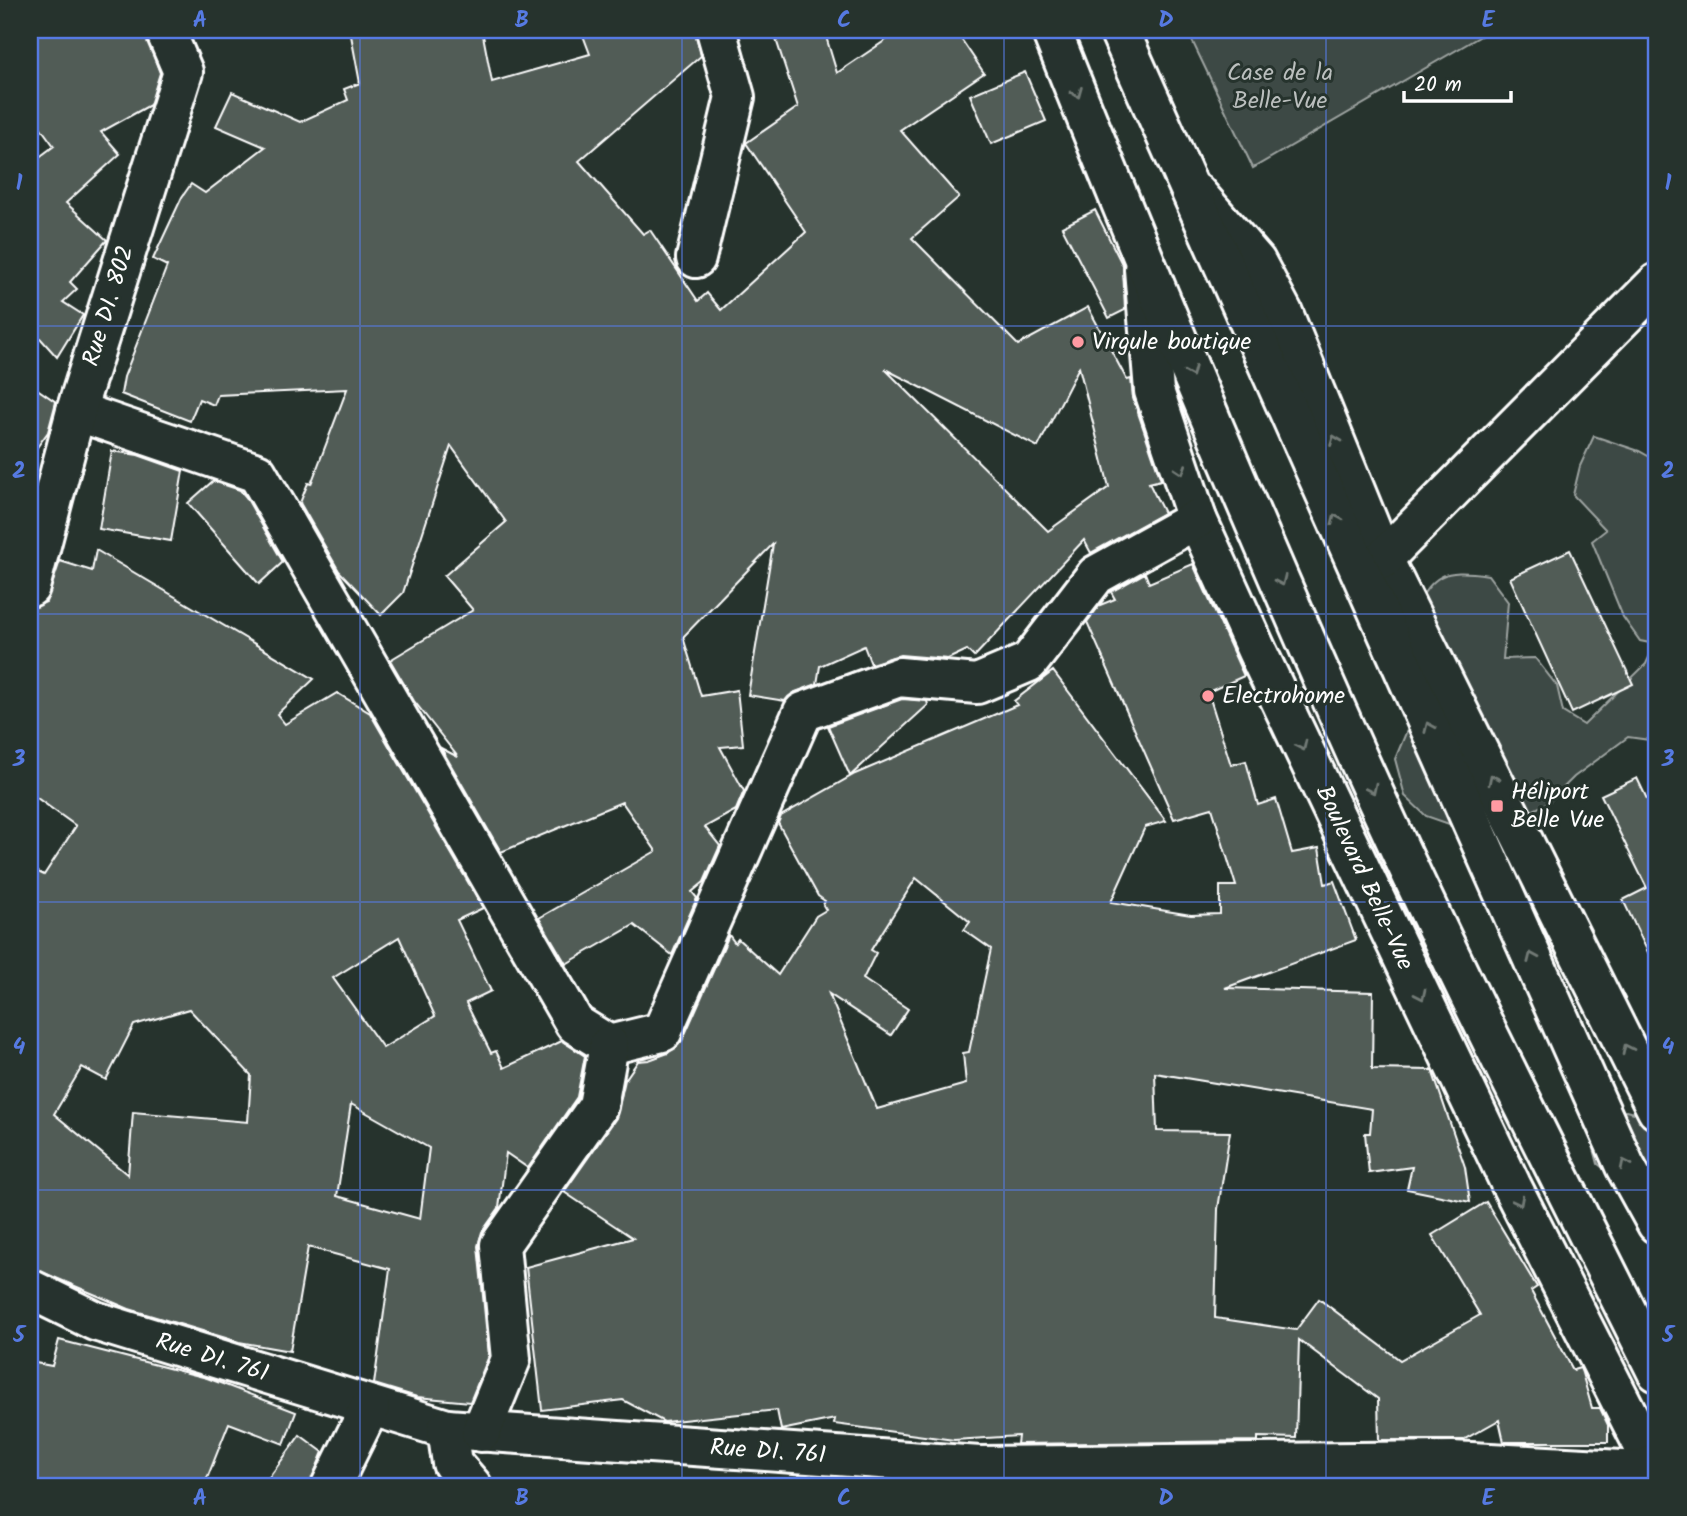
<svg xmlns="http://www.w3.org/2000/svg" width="1687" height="1516" font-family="Kalam,sans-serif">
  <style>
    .green { fill: #3e4944; stroke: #9ea4a2; stroke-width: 2 }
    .building { fill: #515c57; stroke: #fff; stroke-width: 2; fill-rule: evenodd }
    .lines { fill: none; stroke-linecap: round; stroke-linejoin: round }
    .minor-casing { stroke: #fff; stroke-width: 44 }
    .major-casing { stroke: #fff; stroke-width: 44 }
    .minor { stroke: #26332d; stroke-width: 38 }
    .major { stroke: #26332d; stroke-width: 38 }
    .oneway { stroke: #727a76 }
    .grid { fill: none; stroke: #567ae2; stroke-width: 2; stroke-opacity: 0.55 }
    .poi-dot { fill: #ff9aa2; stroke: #26332d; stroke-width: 2.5 }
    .labels { text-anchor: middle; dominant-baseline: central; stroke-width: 6; stroke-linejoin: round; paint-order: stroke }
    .park-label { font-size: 24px; fill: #bbbfbe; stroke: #26332d }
    .street-label { font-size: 24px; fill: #fff; stroke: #26332d }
    .poi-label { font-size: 24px; fill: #fff; stroke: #26332d; text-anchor: start }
    .neatline { fill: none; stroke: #567ae2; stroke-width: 2.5 }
    .grid-label { font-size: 23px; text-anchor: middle; font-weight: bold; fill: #567ae2 }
  </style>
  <rect width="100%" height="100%" fill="#26332d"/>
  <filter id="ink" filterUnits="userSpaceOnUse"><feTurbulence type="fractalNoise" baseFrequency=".0143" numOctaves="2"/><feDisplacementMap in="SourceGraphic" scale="14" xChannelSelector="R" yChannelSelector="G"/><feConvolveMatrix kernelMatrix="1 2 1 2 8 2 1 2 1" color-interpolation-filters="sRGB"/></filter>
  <g filter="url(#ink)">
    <g class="green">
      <polygon points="1187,30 1491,30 1253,168"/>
      <path d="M 1594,436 L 1639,451 L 1657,461 L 1657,741 L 1628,737 L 1574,777 L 1548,803 L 1505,824 L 1452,825 L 1426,816 L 1405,796 L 1395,759 L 1408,728 L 1427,720 L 1407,619 C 1434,578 1435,567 1488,575 L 1508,602 L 1503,659 L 1535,658 L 1557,686 L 1563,712 L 1584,725 L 1646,664 L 1655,644 L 1640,641 L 1623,617 L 1592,541 L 1606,530 L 1573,495 L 1580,466 Z"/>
      <polygon points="1657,1085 1657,1162 1625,1186 1598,1164 1586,1119 1626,1111 1650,1117"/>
    </g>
    <g class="building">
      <polygon points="30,30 144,30 160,73 150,105 101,132 120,154 66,203 107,240 70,282 77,289 63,302 83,315 57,357 33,330 30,332 30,164 54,146 30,113"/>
      <path d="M 350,30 L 482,30 L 492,82 L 590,54 L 581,30 L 695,30 L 701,56 L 579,161 L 643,234 L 650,230 L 698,301 L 707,293 L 721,310 L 806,232 L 746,143 L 798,107 L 773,30 L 824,30 L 837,73 L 901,30 L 955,30 L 984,73 L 900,130 L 959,197 L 912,238 L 1018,345 L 1088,307 L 1127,380 L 1131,379 L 1133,398 L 1161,480 L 1149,483 L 1164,513 L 1091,553 L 1084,540 L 974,657 L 967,650 L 948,659 L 900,655 L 871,664 L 864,646 L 820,666 L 817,684 L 795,692 L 785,701 L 748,695 L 773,544 L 683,637 L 701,696 L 737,690 L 743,745 L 720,747 L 744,791 L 736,810 L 705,827 L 720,846 L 704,882 L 692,892 L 697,898 L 672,955 L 634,925 L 566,964 L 539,918 L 656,851 L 622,802 L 501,852 L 441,748 L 458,757 L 414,701 L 390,660 L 473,610 L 444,576 L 506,522 L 451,446 L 403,593 L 381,615 L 339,571 L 300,503 L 308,483 L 311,484 L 347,389 L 218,395 L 214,405 L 199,399 L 190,421 L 121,394 L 124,377 L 167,266 L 153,259 L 182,197 L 191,184 L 205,193 L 265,147 L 216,126 L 232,92 L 300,122 L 348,100 L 344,89 L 360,83 ZM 1079,367 L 1109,487 L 1048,531 L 885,369 L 1038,447 Z"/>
      <polygon points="1025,72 1046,121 991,144 970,95"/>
      <polygon points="1095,210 1123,266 1125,310 1109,318 1062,227"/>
      <polygon points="30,384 56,402 48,432 30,457"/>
      <polygon points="112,451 138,455 183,471 171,541 99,529"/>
      <polygon points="213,481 240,490 246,497 283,562 259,584 188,503"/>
      <path d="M 96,550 L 314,679 L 277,714 L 285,724 L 337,693 L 370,713 L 483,908 L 457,920 L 491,991 L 466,1003 L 491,1053 L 496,1051 L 504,1068 L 562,1041 L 585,1056 L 577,1097 L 528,1168 L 506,1153 L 499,1208 L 482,1232 L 478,1246 L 489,1356 L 470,1402 L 417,1397 L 374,1384 L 390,1269 L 308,1247 L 290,1351 L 239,1342 L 129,1309 L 30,1267 L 30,868 L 44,875 L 76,826 L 30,793 L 30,608 L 46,602 L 60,561 L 92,571 ZM 399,937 L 435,1016 L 383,1048 L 333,978 ZM 189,1009 L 251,1075 L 248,1122 L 133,1112 L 128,1175 L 54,1114 L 82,1067 L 106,1080 L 134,1025 ZM 351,1104 L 429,1148 L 420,1219 L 337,1196 Z"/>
      <polygon points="1570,550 1633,684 1572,713 1510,578"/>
      <path d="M 1193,564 L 1244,676 L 1208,692 L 1231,765 L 1246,761 L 1258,805 L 1276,799 L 1292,853 L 1319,848 L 1325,884 L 1334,881 L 1356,940 L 1225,988 L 1373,992 L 1372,1069 L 1432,1070 L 1465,1167 L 1470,1202 L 1407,1189 L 1412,1167 L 1369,1173 L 1365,1133 L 1370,1133 L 1372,1109 L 1155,1073 L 1157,1131 L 1230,1132 L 1218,1209 L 1215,1318 L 1296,1330 L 1319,1299 L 1400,1360 L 1480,1315 L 1432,1235 L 1486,1202 L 1537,1287 L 1531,1291 L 1573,1370 L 1580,1368 L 1582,1373 L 1592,1408 L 1600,1408 L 1608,1425 L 1608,1442 L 1504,1442 L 1499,1420 L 1463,1440 L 1379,1440 L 1378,1399 L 1299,1340 L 1296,1438 L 1258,1437 L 1258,1441 L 1017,1444 L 1018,1436 L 954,1440 L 834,1424 L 835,1419 L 781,1430 L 777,1410 L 664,1422 L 623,1400 L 542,1410 L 526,1267 L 633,1238 L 564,1192 L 616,1118 L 625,1080 L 638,1061 L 649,1060 L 668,1053 L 682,1041 L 729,935 L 735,943 L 738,939 L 778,975 L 816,916 L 826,910 L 823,905 L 825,901 L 818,896 L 778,823 L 781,816 L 855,774 L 1017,705 L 1014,701 L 1053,671 L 1166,821 L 1145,827 L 1111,902 L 1191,915 L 1220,914 L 1220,886 L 1236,886 L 1212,808 L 1174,819 L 1087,622 L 1100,605 L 1115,599 L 1111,592 L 1145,573 L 1149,583 ZM 916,878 L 970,922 L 964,930 L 991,949 L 969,1052 L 963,1053 L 966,1084 L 877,1109 L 829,994 L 891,1035 L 908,1009 L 863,979 L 876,953 L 871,950 Z"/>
      <polygon points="902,699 927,701 928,705 850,776 828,726"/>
      <polygon points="1637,778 1657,820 1657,971 1623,900 1647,888 1601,795"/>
      <polygon points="59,1340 207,1378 296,1412 284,1444 229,1423 204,1486 30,1486 30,1362 52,1366"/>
      <polygon points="300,1435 323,1452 309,1486 263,1486"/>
    </g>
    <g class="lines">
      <defs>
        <g id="minor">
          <polyline points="1196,193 1256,262 1283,313 1383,559 1657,1110"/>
          <polyline points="696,258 735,97 716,30"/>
          <polyline points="1144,269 1154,391 1197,519 1257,651 1511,1185 1657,1472"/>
          <polyline points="76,411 257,473 575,1024 609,1045 662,1032 803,712 899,677 977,684 1029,662 1096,575 1197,519"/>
          <polyline points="1383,559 1657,283"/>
          <polyline points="30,587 76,411 183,72 165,30"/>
          <polyline points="30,1289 95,1321 447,1429 980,1466 1452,1461 1641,1471 1653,1465"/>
          <polyline points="447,1429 452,1463 472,1486"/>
          <polyline points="481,1432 511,1359 500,1245 598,1106 609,1045"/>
          <polyline points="331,1486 370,1407"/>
        </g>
        <g id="major">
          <path d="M 1051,30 C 1150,277 1252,523 1362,767 C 1454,971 1557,1171 1657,1372"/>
          <polyline points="1119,30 1625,1166 1657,1224"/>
        </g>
      </defs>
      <use href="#minor" class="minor-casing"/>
      <use href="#major" class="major-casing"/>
      <use href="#minor" class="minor"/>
      <use href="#major" class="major"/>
    </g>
    <defs><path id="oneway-chevron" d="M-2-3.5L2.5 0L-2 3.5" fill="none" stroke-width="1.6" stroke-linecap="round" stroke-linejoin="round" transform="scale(1.75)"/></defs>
    <g class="oneway">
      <use href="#oneway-chevron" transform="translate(1077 93) rotate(68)"/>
      <use href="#oneway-chevron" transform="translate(1191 372) rotate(67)"/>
      <use href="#oneway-chevron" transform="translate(1335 440) rotate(-112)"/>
      <use href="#oneway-chevron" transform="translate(1181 470) rotate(71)"/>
      <use href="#oneway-chevron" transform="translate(1336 519) rotate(-114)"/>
      <use href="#oneway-chevron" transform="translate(1281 581) rotate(66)"/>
      <use href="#oneway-chevron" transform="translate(1429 727) rotate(-114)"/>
      <use href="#oneway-chevron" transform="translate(1302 746) rotate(65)"/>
      <use href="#oneway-chevron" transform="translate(1493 779) rotate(-116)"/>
      <use href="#oneway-chevron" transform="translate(1372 789) rotate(64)"/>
      <use href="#oneway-chevron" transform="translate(1532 957) rotate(-114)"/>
      <use href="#oneway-chevron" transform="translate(1421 995) rotate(65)"/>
      <use href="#oneway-chevron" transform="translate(1627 1049) rotate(-116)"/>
      <use href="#oneway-chevron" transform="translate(1625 1164) rotate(-116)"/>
      <use href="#oneway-chevron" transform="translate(1519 1201) rotate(63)"/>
    </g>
  </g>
  <path class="grid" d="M 360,30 L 360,1486M 682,30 L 682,1486M 1004,30 L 1004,1486M 1326,30 L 1326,1486M 30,326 L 1657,326M 30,614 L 1657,614M 30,902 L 1657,902M 30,1190 L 1657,1190"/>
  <g class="poi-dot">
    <circle cx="1078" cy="342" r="7"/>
    <circle cx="1208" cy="696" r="7"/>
    <rect x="1490" y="799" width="14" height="14" rx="3.5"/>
  </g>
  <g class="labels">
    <g class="park-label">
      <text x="1280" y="73">Case de la<tspan x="1280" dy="28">Belle-Vue</tspan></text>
    </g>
    <g class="street-label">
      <text transform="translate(109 306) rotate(-73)">Rue DI. 802</text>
      <text transform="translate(1364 878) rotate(65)">Boulevard Belle-Vue</text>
      <text transform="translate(212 1358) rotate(17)">Rue DI. 761</text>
      <text transform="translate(768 1452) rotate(4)">Rue DI. 761</text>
    </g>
    <g class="poi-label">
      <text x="1092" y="342">Virgule boutique</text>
      <text x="1222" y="696">Electrohome</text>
      <text x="1511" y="792">Héliport<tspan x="1511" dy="28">Belle Vue</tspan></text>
    </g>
  </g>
  <rect width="1687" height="1516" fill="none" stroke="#26332d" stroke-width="77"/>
  <path d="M1404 91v10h107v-10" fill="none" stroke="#ffffff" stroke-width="3.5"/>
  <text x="1414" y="91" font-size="21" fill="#ffffff" stroke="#26332d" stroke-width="5" paint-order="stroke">20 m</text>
  <rect x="38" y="38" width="1610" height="1440" class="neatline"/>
  <g class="grid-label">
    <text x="200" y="27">A</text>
    <text x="522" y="27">B</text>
    <text x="844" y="27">C</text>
    <text x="1166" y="27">D</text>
    <text x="1488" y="27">E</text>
    <text x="19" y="190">1</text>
    <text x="1668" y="190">1</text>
    <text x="19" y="478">2</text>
    <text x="1668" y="478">2</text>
    <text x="19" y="766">3</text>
    <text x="1668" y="766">3</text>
    <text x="19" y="1054">4</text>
    <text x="1668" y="1054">4</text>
    <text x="19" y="1342">5</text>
    <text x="1668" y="1342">5</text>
    <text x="200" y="1505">A</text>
    <text x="522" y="1505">B</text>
    <text x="844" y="1505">C</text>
    <text x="1166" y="1505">D</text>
    <text x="1488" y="1505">E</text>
  </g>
</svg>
